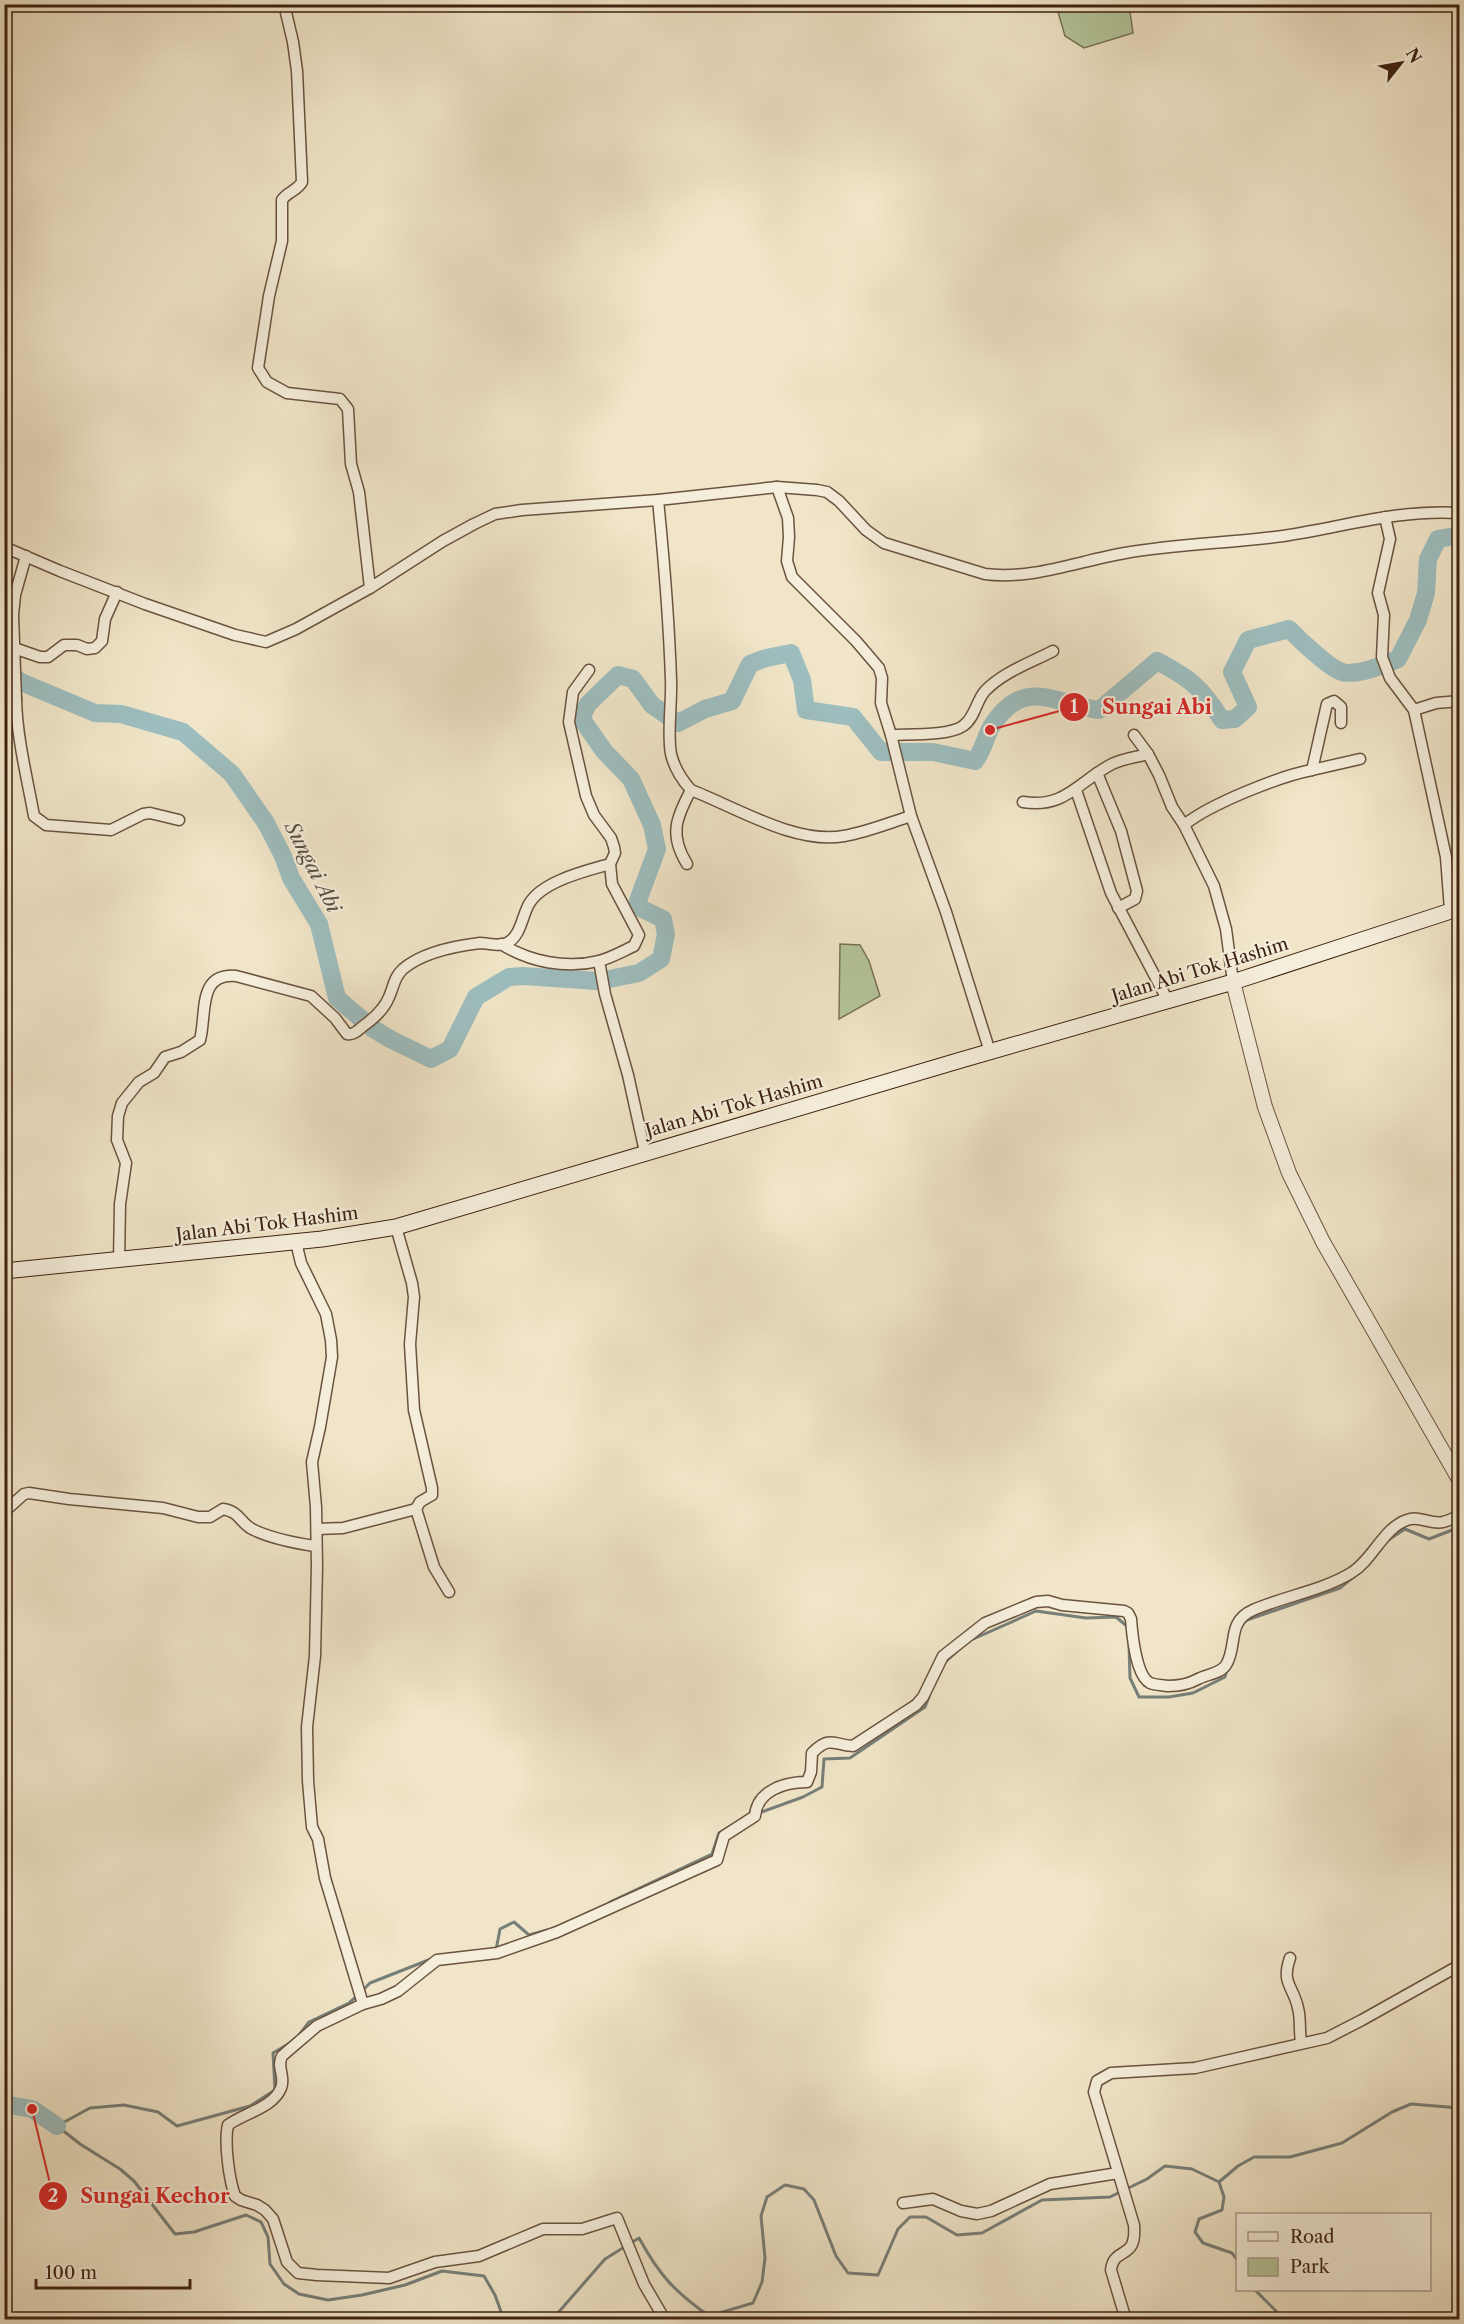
<svg xmlns="http://www.w3.org/2000/svg" width="1464" height="2324" font-family="'Libre Caslon Text',serif">
  <style>
    .green { fill: #b4c69a; stroke: #787456; stroke-width: 1.5 }
    .lines { fill: none; stroke-linecap: round; stroke-linejoin: round }
    .stream { stroke: #777f79; stroke-width: 3 }
    .river { stroke: #9dbdbe; stroke-width: 18 }
    .minor-casing { stroke: #6a533f; stroke-width: 13 }
    .tertiary-casing { stroke: #6a533f; stroke-width: 16 }
    .secondary-casing { stroke: #3d2211; stroke-width: 17 }
    .minor { stroke: #f5eedb; stroke-width: 10 }
    .tertiary { stroke: #f5eedb; stroke-width: 14 }
    .secondary { stroke: #f5eedb; stroke-width: 15 }
    .labels { text-anchor: middle; dominant-baseline: central; stroke-width: 4.5; stroke-linejoin: round; paint-order: stroke }
    .street-label { font-size: 18px; fill: #3d2211; stroke: #f5eedb }
    .water-label { font-size: 20px; font-style: italic; fill: #5a5045; stroke: #f5eedb }
    .leader { fill: none; stroke: #d62828; stroke-width: 2 }
    .callout-dot { fill: #d62828; stroke: #f5eedb; stroke-width: 2 }
    .mark-label { font-size: 18px; text-anchor: middle; font-weight: bold; fill: #fff }
    .callout-label { font-size: 20px; text-anchor: middle; font-weight: bold; fill: #d62828; stroke: #f5eedb; stroke-width: 4.5; stroke-linejoin: round; paint-order: stroke }
  </style>
  <rect width="100%" height="100%" fill="#f0e5c8"/>
  <filter id="stains"><feTurbulence type="fractalNoise" baseFrequency=".00333" numOctaves="4"/><feColorMatrix values="0 0 0 0 .2 0 0 0 0 .09 0 0 0 0 .02 0 0 0 .5 -.17"/></filter>
  <radialGradient id="worn" r=".72"><stop offset=".6" stop-color="#630" stop-opacity="0"/><stop offset="1" stop-color="#630" stop-opacity=".3"/></radialGradient>
  <g class="green">
    <polygon points="1056,5 1129,5 1133,33 1084,48 1065,36"/>
    <polygon points="840,944 860,945 869,961 880,996 839,1019"/>
  </g>
  <g class="lines">
    <g class="stream">
      <polyline points="1387,1541 1405,1529 1429,1539 1460,1527"/>
      <polyline points="1244,1621 1340,1588 1363,1569"/>
      <polyline points="971,1640 1036,1611 1086,1618 1116,1617 1128,1627"/>
      <polyline points="1129,1646 1130,1678 1139,1697 1169,1697 1193,1693 1225,1677 1227,1669"/>
      <polyline points="944,1663 961,1648"/>
      <polyline points="759,1813 803,1797 822,1787 824,1759 850,1758 925,1707 929,1697"/>
      <polyline points="610,1902 712,1854 719,1833 739,1821"/>
      <polyline points="496,1950 500,1929 514,1922 529,1935 547,1930"/>
      <polyline points="362,1991 370,1983 431,1959"/>
      <polyline points="299,2035 309,2022 349,2003 357,1996"/>
      <polyline points="290,2043 273,2053 275,2090 250,2106 177,2126 158,2112 124,2105 90,2108 57,2126 80,2144 120,2169 134,2181 175,2234 194,2232 246,2215 261,2222 268,2237 270,2264 284,2284 299,2294 328,2300 362,2295 405,2285 442,2271 484,2276 495,2295 504,2320"/>
      <polyline points="1219,2182 1238,2166 1254,2157 1290,2157 1342,2143 1392,2112 1411,2104 1460,2108"/>
      <polyline points="1255,2290 1285,2320"/>
      <path d="M 541,2320 L 557,2314 L 605,2259 L 639,2238 C 660,2276 674,2291 709,2316 L 753,2303 L 762,2282 L 765,2258 L 761,2216 L 767,2197 L 785,2185 L 804,2189 L 814,2200 L 836,2256 L 848,2273 L 878,2275 L 898,2229 L 910,2217 L 926,2217 L 957,2235 L 982,2233 L 1042,2200 L 1110,2197 L 1147,2179 L 1165,2166 L 1192,2169 L 1219,2182 L 1224,2197 L 1222,2210 L 1199,2219 L 1195,2232 L 1203,2243 L 1232,2253 L 1238,2261"/>
    </g>
    <g class="river">
      <polyline points="4,670 21,682 95,713 121,714 183,732 232,774 266,823 283,856 291,878 319,924 337,998 372,1028 390,1039 431,1059 450,1049 476,997 509,977 523,976 597,981"/>
      <path d="M 609,979 L 639,973 L 661,959 L 666,934 L 663,919 L 636,906 L 657,849 L 652,825 L 631,779 L 604,751 L 581,718 L 588,704 L 618,675 L 633,679 L 652,705 L 678,723 L 705,709 L 732,701 L 750,664 L 766,658 L 791,653 L 802,680 L 806,710 L 853,717 L 881,752 L 933,752 L 975,761 C 984,749 985,738 991,727 C 1024,675 1054,704 1099,710 L 1157,661 C 1191,679 1201,687 1222,720 L 1235,719 L 1248,707 L 1232,672 L 1248,640 L 1289,629 C 1299,639 1330,669 1342,672 C 1356,676 1385,665 1398,659 L 1418,620 L 1426,593 L 1428,559 L 1438,539 L 1455,536 L 1460,538"/>
      <polyline points="4,2104 32,2109 57,2126"/>
    </g>
    <defs>
      <g id="minor">
        <path d="M 284,4 L 293,42 L 297,71 L 302,182 C 297,191 287,192 282,200 L 282,241 L 269,296 L 258,368 L 267,382 L 287,393 L 340,399 L 348,409 L 351,464 L 359,492 L 370,588"/>
        <polyline points="777,487 788,518 789,537 787,561 792,577 856,641 879,668 882,678 881,703 891,735"/>
        <path d="M 658,500 C 664,560 669,620 671,680 C 672,703 667,733 671,754 C 674,767 682,780 691,790 C 735,807 796,845 844,836 C 867,832 889,823 911,816"/>
        <polyline points="1385,517 1390,539 1378,593 1384,615 1382,657 1390,678 1414,710 1446,857 1450,910"/>
        <path d="M 4,547 L 60,571 L 145,604 L 235,635 L 266,642 L 296,629 L 370,588 L 443,541 L 474,524 L 495,514 L 522,510 L 658,500 L 777,487 L 817,490 L 827,492 L 839,501 L 866,530 L 884,543 L 985,574 C 1033,580 1078,561 1125,553 C 1177,544 1231,543 1283,536 C 1343,527 1399,509 1460,513"/>
        <polyline points="14,648 40,657 48,657 64,645 77,645 87,649 95,648 102,641 105,619 117,592"/>
        <path d="M 4,691 L 16,699 C 17,739 27,777 34,816 L 46,825 L 111,830 L 143,814 L 150,813 L 179,820"/>
        <polyline points="16,699 13,615 15,595 26,556"/>
        <polyline points="1414,710 1436,703 1460,701"/>
        <polyline points="1134,735 1148,754 1159,775 1172,807 1184,825 1214,886 1226,929 1233,982"/>
        <polyline points="1312,770 1360,759"/>
        <polyline points="1097,773 1121,831 1137,891 1135,899 1118,908"/>
        <polyline points="1076,790 1111,893 1168,1001"/>
        <path d="M 1023,802 C 1065,809 1079,781 1112,764 C 1122,759 1137,757 1148,754"/>
        <path d="M 1184,825 C 1210,804 1280,776 1312,770 L 1327,704 L 1334,701 L 1341,707 L 1341,723"/>
        <path d="M 687,864 C 669,835 676,818 691,790"/>
        <path d="M 501,944 C 530,962 566,969 599,961 C 611,958 623,951 634,946 L 639,935 L 612,884 L 610,864 L 615,853 L 614,847 L 611,838 L 594,815 L 586,796 L 569,722 L 573,692 L 589,670"/>
        <polyline points="599,961 605,994 628,1075 645,1152"/>
        <path d="M 990,1052 L 946,912 L 911,816 L 891,735 C 909,734 949,736 963,726 C 975,718 976,701 985,691 C 1003,672 1030,663 1053,651"/>
        <polyline points="396,1227 412,1283 414,1297 410,1344 414,1410 432,1488 432,1495 420,1502 416,1509"/>
        <polyline points="296,1242 301,1263 326,1314 331,1340 332,1357 320,1427 312,1462 316,1507 317,1566 315,1656 307,1727 308,1781 312,1827 318,1839 325,1878 363,2004"/>
        <path d="M 119,1261 L 120,1204 L 126,1163 L 117,1140 L 118,1116 L 122,1103 L 139,1082 L 154,1073 L 165,1057 L 181,1052 L 200,1040 C 207,1013 197,973 236,976 L 311,996 L 335,1018 L 347,1034 C 354,1035 357,1031 362,1027 C 373,1019 384,1010 389,997 C 394,986 394,977 403,969 C 423,952 455,946 480,943 C 488,943 500,947 507,943 C 521,936 522,916 529,904 C 542,881 586,871 610,864"/>
        <path d="M 4,1512 L 24,1494 L 29,1493 L 69,1499 L 163,1508 L 198,1517 L 210,1517 L 223,1509 C 241,1512 240,1524 254,1530 C 273,1539 295,1543 315,1546"/>
        <polyline points="317,1529 343,1528 416,1509 434,1567 449,1592"/>
        <path d="M 1290,1958 C 1281,1984 1293,1985 1298,2008 C 1301,2019 1299,2031 1301,2042"/>
        <polyline points="903,2203 933,2199 961,2211 977,2214 991,2211 1050,2184 1118,2173"/>
        <path d="M 665,2320 L 644,2284 L 617,2218 L 582,2229 L 543,2229 L 479,2256 L 435,2262 L 389,2278 L 317,2275 L 298,2273 L 287,2262 L 273,2219 L 265,2210 L 257,2205 L 241,2200 L 235,2196 C 229,2179 224,2142 228,2125 C 244,2113 273,2108 281,2088 C 286,2077 276,2067 282,2056 L 317,2026 L 363,2004 L 381,1999 L 398,1991 L 437,1960 L 497,1953 L 557,1932 L 717,1860 L 724,1836 L 755,1816 C 757,1791 784,1782 807,1782 L 811,1772 L 812,1753 C 830,1735 833,1745 853,1746 L 916,1705 L 923,1697 L 943,1656 L 985,1623 L 1036,1602 L 1048,1601 L 1062,1605 L 1124,1611 L 1128,1613 L 1131,1619 C 1132,1633 1136,1676 1150,1683 C 1155,1685 1162,1685 1168,1686 C 1179,1686 1189,1684 1198,1679 C 1207,1674 1220,1674 1226,1665 C 1238,1646 1226,1622 1253,1610 C 1285,1596 1321,1591 1351,1573 C 1373,1560 1383,1528 1407,1520 C 1419,1515 1431,1525 1443,1522 C 1448,1521 1454,1518 1460,1515"/>
        <path d="M 1126,2320 L 1111,2270 C 1114,2245 1137,2262 1134,2225 L 1094,2092 L 1097,2081 L 1111,2073 L 1195,2068 L 1327,2038 L 1362,2020 L 1460,1965"/>
      </g>
      <polyline id="tertiary" points="1233,982 1265,1107 1289,1173 1323,1242 1460,1481"/>
      <polyline id="secondary" points="4,1271 322,1239 396,1227 961,1060 1233,982 1460,908"/>
    </defs>
    <use href="#minor" class="minor-casing"/>
    <use href="#tertiary" class="tertiary-casing"/>
    <use href="#secondary" class="secondary-casing"/>
    <use href="#minor" class="minor"/>
    <use href="#tertiary" class="tertiary"/>
    <use href="#secondary" class="secondary"/>
  </g>
  <g class="labels">
    <g class="street-label">
      <text transform="translate(1200 970) rotate(-17)">Jalan Abi Tok Hashim</text>
      <text transform="translate(734 1106) rotate(-16)">Jalan Abi Tok Hashim</text>
      <text transform="translate(267 1224) rotate(-7)">Jalan Abi Tok Hashim</text>
    </g>
    <g class="water-label">
      <text transform="translate(313 867) rotate(63)">Sungai Abi</text>
    </g>
  </g>
  <path class="leader" d="M990 730L1074 707M32 2109L53 2196"/>
  <g class="callout-dot">
    <circle cx="990" cy="730" r="6"/>
    <circle cx="32" cy="2109" r="6"/>
    <circle cx="1074" cy="707" r="15"/>
    <circle cx="53" cy="2196" r="15"/>
  </g>
  <g class="mark-label">
    <text x="1074" y="713">1</text>
    <text x="53" y="2202">2</text>
  </g>
  <g class="callout-label">
    <text x="1157" y="714">Sungai Abi</text>
    <text x="155" y="2203">Sungai Kechor</text>
  </g>
  <rect width="1464" height="2324" fill="none" stroke="#f0e5c8" stroke-width="24"/>
  <rect x="6" y="6" width="1452" height="2312" fill="none" stroke="#3d2211" stroke-width="3"/>
  <rect x="12" y="12" width="1440" height="2300" fill="none" stroke="#3d2211" stroke-width="1.5"/>
  <rect x="1236" y="2213" width="195" height="78" fill="#f5eedb" stroke="#ab9c8a" stroke-width="1.5"/>
  <rect x="1248" y="2232" width="30" height="9" fill="#f5eedb" stroke="#ab9c8a" stroke-width="1.5"/>
  <text x="1290" y="2243" font-size="18" fill="#3d2211">Road</text>
  <rect x="1248" y="2258" width="30" height="18" fill="#b4c69a" stroke="#ab9c8a" stroke-width="1.5"/>
  <text x="1290" y="2273" font-size="18" fill="#3d2211">Park</text>
  <g transform="translate(1401 63) rotate(59)" stroke="#f5eedb" stroke-width="4.5" paint-order="stroke">
  <path d="M0-4.5L10 22L0 15L-10 22Z" fill="#3d2211"/>
  <text y="-9" font-size="16" font-weight="bold" text-anchor="middle" fill="#3d2211">N</text>
  </g>
  <path d="M36 2279v9h154v-9" fill="none" stroke="#3d2211" stroke-width="3"/>
  <text x="45" y="2279" font-size="18" fill="#3d2211" stroke="#f5eedb" stroke-width="4.5" paint-order="stroke">100 m</text>
  <rect width="100%" height="100%" filter="url(#stains)"/>
  <rect width="100%" height="100%" fill="url(#worn)"/>
</svg>
